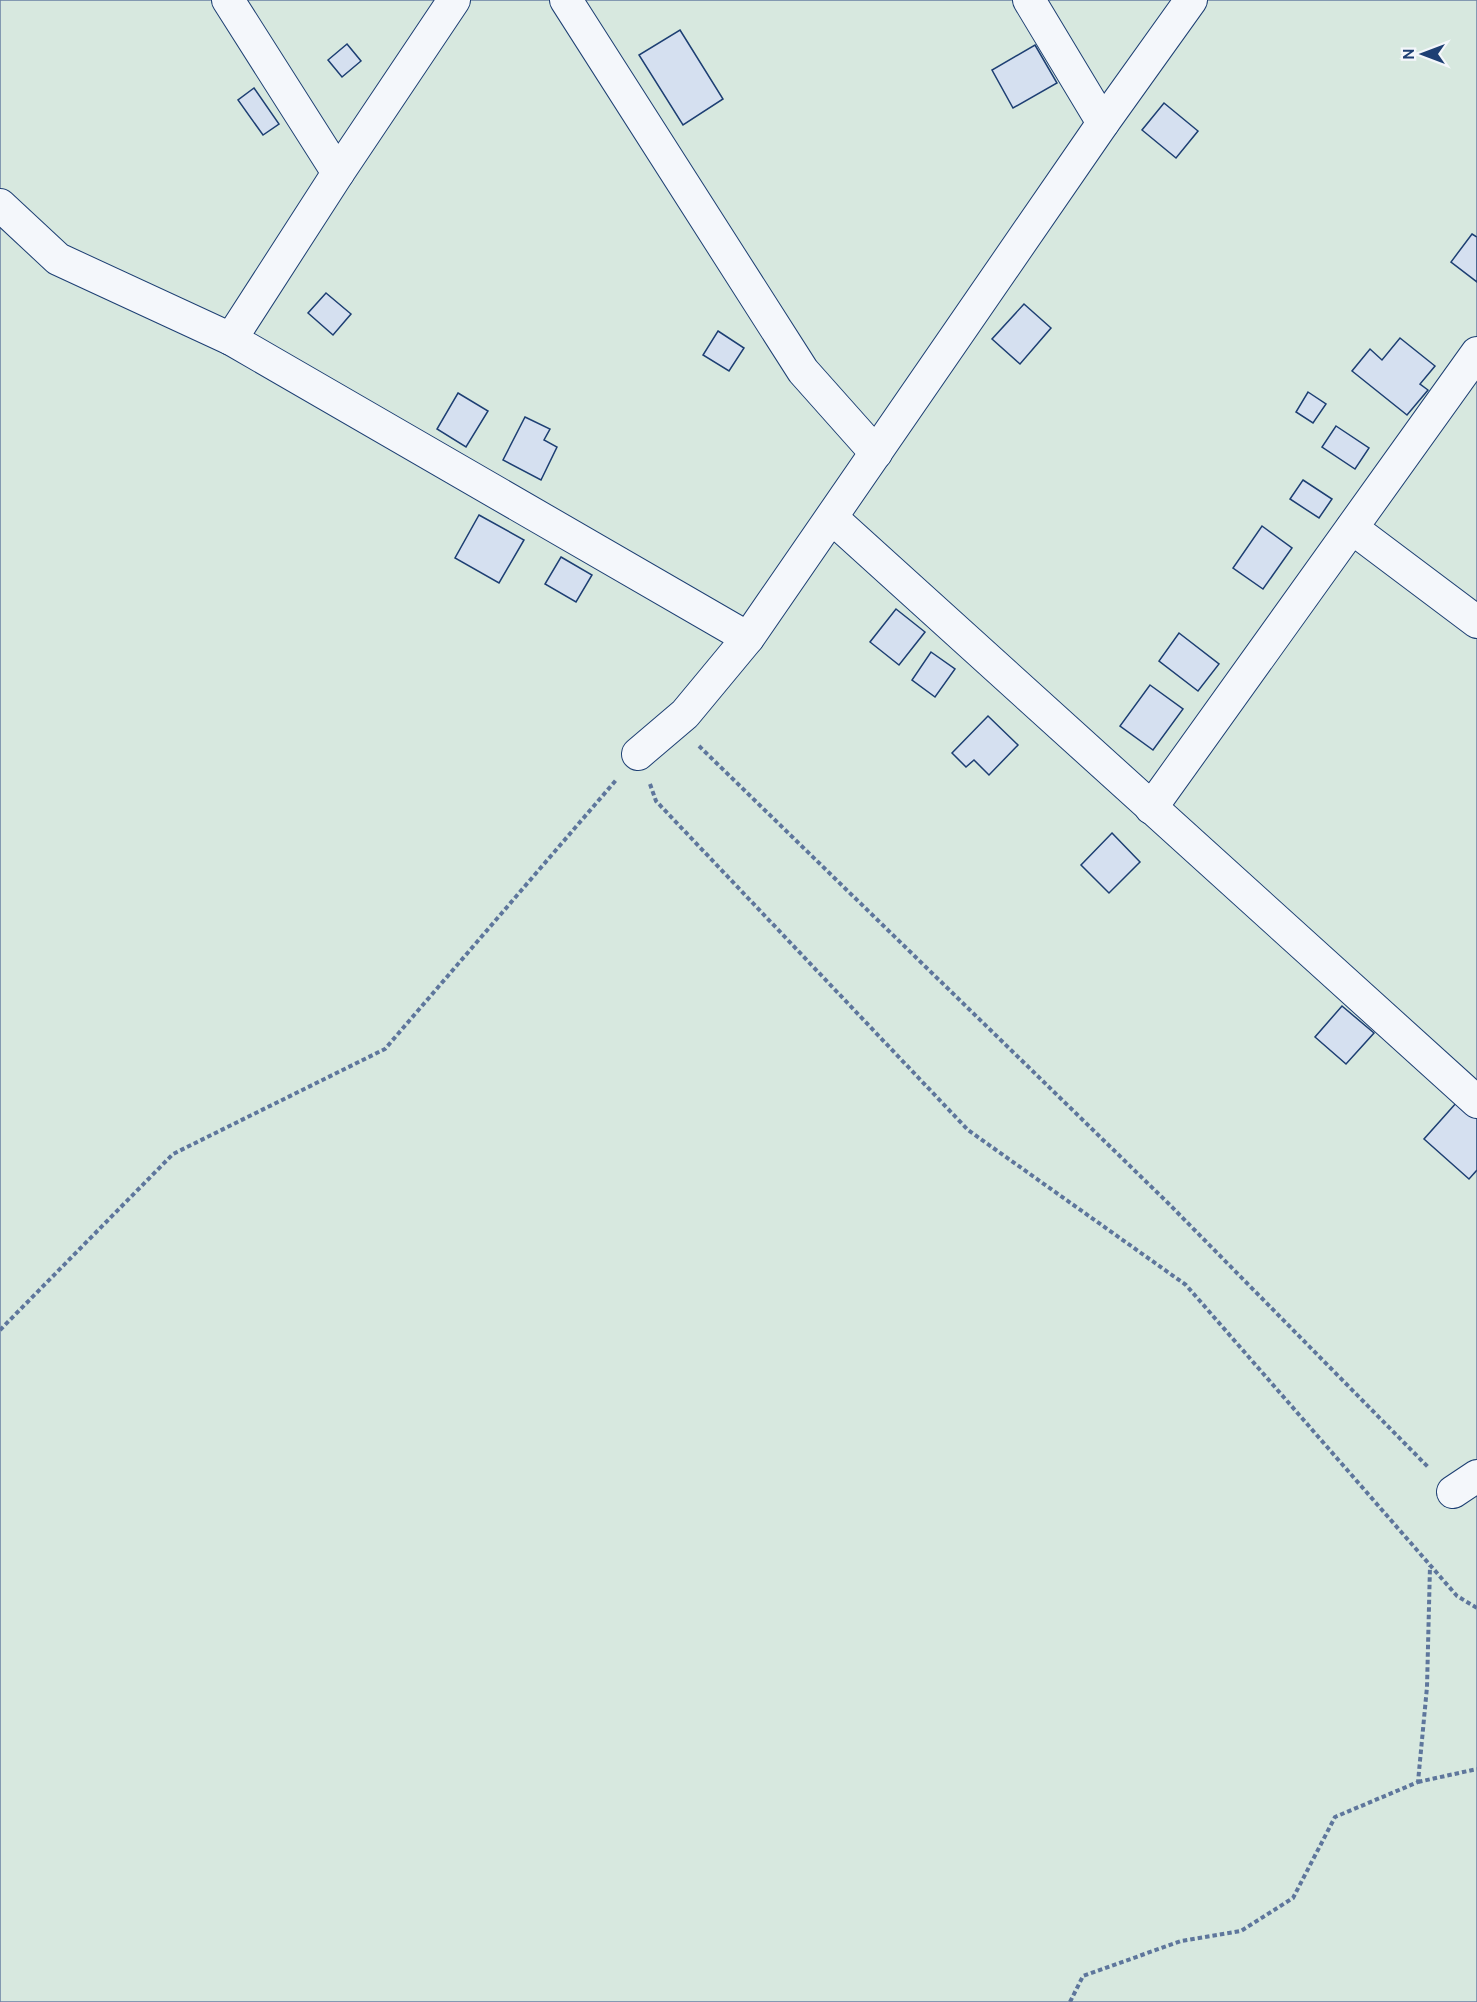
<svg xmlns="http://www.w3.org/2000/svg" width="1477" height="2002" font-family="Cabin,sans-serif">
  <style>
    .green { fill: #d7e8df; stroke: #687fa3; stroke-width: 1.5 }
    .building { fill: #d5e0f0; stroke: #1d3f73; stroke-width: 1.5 }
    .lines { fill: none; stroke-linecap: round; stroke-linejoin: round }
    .minor-casing { stroke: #1d3f73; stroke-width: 34 }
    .path { stroke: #5e769c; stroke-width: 4; stroke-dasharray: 4.5 3; stroke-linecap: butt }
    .minor { stroke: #f4f7fb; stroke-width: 32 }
  </style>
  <rect width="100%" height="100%" fill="#f4f7fb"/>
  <rect class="green" x="0" y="0" width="1477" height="2002"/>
  <g class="building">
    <polygon points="680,30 723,99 683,125 639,55"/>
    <polygon points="347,44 361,61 342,77 328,60"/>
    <polygon points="1035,45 1057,83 1013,108 992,70"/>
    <polygon points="254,88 279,124 263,135 238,100"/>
    <polygon points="1164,103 1198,131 1176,158 1142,130"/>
    <polygon points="1472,234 1477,237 1477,282 1451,262"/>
    <polygon points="326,293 351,314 333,335 308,313"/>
    <polygon points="1024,304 1051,328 1020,364 992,339"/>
    <polygon points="718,331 744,348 729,371 703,355"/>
    <polygon points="1400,338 1435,366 1420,384 1428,390 1407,415 1352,371 1370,349 1382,360"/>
    <polygon points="1308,392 1326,404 1313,423 1296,412"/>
    <polygon points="458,393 488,411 466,447 437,429"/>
    <polygon points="525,417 550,429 544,440 557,447 541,480 503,460"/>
    <polygon points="1336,426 1369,448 1355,469 1322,447"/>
    <polygon points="1303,480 1332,499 1319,518 1290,499"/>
    <polygon points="479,515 524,540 499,583 455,558"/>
    <polygon points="1262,526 1292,548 1263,589 1233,568"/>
    <polygon points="561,557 592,575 576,602 545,584"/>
    <polygon points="896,609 925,632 899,665 870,642"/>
    <polygon points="1179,633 1219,664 1198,691 1159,661"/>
    <polygon points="931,652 955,669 935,697 912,680"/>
    <polygon points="1150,685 1183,709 1153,750 1120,726"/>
    <polygon points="988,716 1018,745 989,775 974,760 966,767 952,753"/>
    <polygon points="1112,833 1140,862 1109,893 1081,865"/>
    <polygon points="1342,1006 1374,1033 1346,1064 1315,1037"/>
    <polygon points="1457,1102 1477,1119 1477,1170 1469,1179 1424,1139"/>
  </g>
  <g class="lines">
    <defs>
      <g id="minor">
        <polyline points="228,0 338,173"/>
        <polyline points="454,0 338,173 231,339 748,638"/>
        <polyline points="566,0 803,371 876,453"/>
        <polyline points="1029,0 1103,123"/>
        <polyline points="0,205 58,259 231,339"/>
        <polyline points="832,518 1477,1102"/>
        <polyline points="1352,528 1477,622"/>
        <polyline points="638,754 685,714 748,638 1103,123 1191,0"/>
        <polyline points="1151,808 1477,353"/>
        <polyline points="1453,1492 1477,1476"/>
      </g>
    </defs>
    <use href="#minor" class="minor-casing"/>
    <g class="path">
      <polyline points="699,746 1169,1204 1429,1468"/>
      <polyline points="650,784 656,801 968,1130 1186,1285 1457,1596 1477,1608"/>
      <polyline points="0,1330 173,1154 385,1049 617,779"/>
      <polyline points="1418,1782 1477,1769"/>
      <polyline points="1070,2002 1083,1976 1181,1941 1241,1931 1293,1898 1335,1817 1418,1782 1427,1687 1430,1566"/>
    </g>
    <use href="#minor" class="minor"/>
  </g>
  <g transform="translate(1423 54) rotate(270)" stroke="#f4f7fb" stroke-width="4.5" paint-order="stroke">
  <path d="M0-4.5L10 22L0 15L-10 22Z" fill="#1d3f73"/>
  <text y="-9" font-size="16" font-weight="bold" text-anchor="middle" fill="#1d3f73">N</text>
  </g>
</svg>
